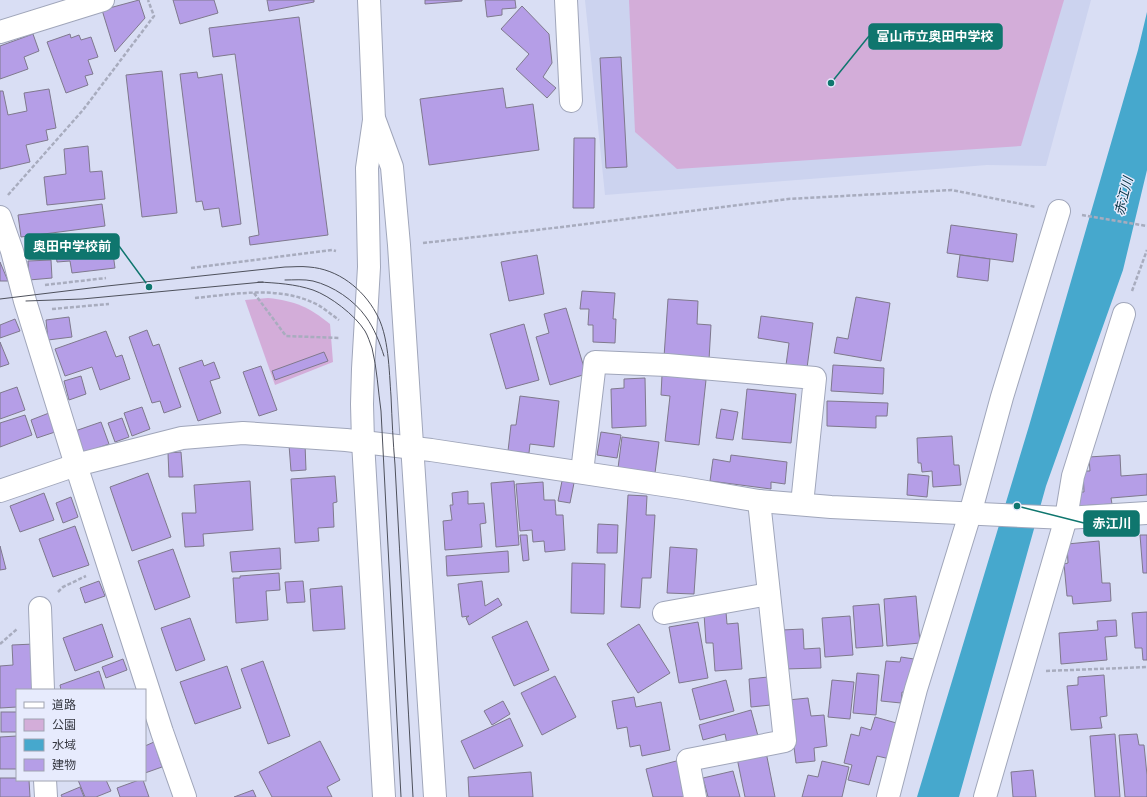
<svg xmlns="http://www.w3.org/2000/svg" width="1147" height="797" font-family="Mulish,'Noto Sans JP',sans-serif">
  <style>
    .built { fill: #ccd3ef }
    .green { fill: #d3add9 }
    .water { fill: #46a8cd }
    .building { fill: #b59ee7; stroke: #7f798d }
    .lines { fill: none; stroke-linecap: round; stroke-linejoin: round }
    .minor-casing { stroke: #a0a6ba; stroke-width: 24 }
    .path { stroke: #a8acbe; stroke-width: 2.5; stroke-dasharray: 4 2; stroke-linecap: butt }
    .minor { stroke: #fff; stroke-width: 22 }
    .tram { stroke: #4e515c; stroke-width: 1 }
    .labels { text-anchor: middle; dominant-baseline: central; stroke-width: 3; stroke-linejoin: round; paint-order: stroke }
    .water-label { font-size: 13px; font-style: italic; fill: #023040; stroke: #e7ebfd }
    .leader { fill: none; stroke: #0f766e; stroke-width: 1.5 }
    .callout-dot { fill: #0f766e; stroke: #e7ebfd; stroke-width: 1.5 }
    .callout { fill: #0f766e; stroke: #0f766e; stroke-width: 1.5 }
    .callout-label { font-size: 13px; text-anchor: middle; font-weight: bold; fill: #fff }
  </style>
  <rect width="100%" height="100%" fill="#d9def4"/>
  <polygon class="built" points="585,0 1091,0 1046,166 987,165 605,195"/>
  <g class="green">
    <polygon points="629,0 1064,0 1021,146 677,169 635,132"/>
    <path d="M 268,298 C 295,301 309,307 330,324 L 333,362 L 275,385 L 245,300 Z"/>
  </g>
  <polygon class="water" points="1147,12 1147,170 1123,270 1046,486 959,797 917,797 1029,426 1138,50"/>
  <g class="building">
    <polygon points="139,0 145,18 115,52 102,10"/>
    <polygon points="173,0 214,0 218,13 180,24"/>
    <polygon points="267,0 314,0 314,2 269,11"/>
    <polygon points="425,0 462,0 462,1 425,4"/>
    <polygon points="485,0 515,0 516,8 502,9 502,15 487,17"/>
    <polygon points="522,6 549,34 552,63 543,77 556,88 547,98 516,69 529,54 501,29"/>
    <polygon points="299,17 328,235 250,245 249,237 259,235 235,54 213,57 209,28"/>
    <polygon points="33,34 39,51 24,57 28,69 0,79 0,46"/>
    <polygon points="70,34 71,38 79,35 81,40 91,37 98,57 88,60 93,74 85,76 88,85 66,93 47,42"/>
    <polygon points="621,57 627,167 606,168 600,58"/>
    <polygon points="162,71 177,213 142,217 126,75"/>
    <polygon points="197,72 198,78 222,74 241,224 222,227 219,208 204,210 202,201 196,202 180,74"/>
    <polygon points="503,88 506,108 533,104 539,150 429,165 420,99"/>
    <polygon points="49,89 56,128 46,130 48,140 26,145 30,162 0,169 0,91 3,91 8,115 27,111 24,93"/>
    <polygon points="574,138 595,138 594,208 573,208"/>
    <polygon points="88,146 90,172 102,171 105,199 47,205 44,177 66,174 64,149"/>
    <polygon points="102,204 105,226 21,237 18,215"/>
    <polygon points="951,225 1017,234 1013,262 947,253"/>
    <polygon points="101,236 103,248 112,246 115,268 72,273 70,261 57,262 55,247 68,245 68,240"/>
    <polygon points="537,255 544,294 509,301 501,262"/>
    <polygon points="960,255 990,259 988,281 957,277"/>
    <polygon points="51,260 52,278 29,280 28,261"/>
    <polygon points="0,262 8,281 0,281"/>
    <polygon points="582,291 615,293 613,319 616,319 615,343 593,342 593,325 588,325 589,309 580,309"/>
    <polygon points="856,297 890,303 881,361 834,353 837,337 848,339"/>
    <polygon points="668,299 698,301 697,324 711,325 709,360 664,357"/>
    <polygon points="566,308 586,374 550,385 536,337 549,333 544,314"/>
    <polygon points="761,316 813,323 807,368 786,365 789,343 758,338"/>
    <polygon points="69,317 72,337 48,340 46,320"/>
    <polygon points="15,319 20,331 0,338 0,325"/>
    <polygon points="524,324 539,380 506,389 490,334"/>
    <polygon points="147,330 153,346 159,344 181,407 164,413 160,401 152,403 129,337"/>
    <polygon points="106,331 116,357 122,355 130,379 100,390 92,367 65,376 55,349"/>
    <polygon points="0,342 9,364 0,367"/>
    <polygon points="324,352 328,361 275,380 272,371"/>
    <polygon points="202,360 204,366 214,362 220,378 210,381 221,413 198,421 179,368"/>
    <polygon points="833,365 884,368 883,394 831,391"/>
    <polygon points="261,366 277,410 259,416 243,372"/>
    <polygon points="662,375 706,380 699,445 665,441 670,396 661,395"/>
    <polygon points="81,376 86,394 69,400 64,381"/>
    <polygon points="645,378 646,426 612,428 611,389 624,388 624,379"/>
    <polygon points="17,387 25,410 0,419 0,393"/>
    <polygon points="747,389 796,394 791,443 742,439"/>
    <polygon points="520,396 559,401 554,447 530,444 529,453 508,451 511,425 516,425"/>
    <polygon points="827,401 888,403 887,416 876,416 876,428 827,426"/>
    <polygon points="142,407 150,429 132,436 124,413"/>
    <polygon points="721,409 738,412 733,440 716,438"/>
    <polygon points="49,413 55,432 37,438 31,420"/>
    <polygon points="25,415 32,435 0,447 0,423"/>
    <polygon points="122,418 129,437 115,442 108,423"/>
    <polygon points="101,422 109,444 83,453 75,431"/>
    <polygon points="601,432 621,435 617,458 597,455"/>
    <polygon points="952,436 954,465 959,465 961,485 933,487 932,471 922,472 921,463 918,463 917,438"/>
    <polygon points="622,437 659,442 655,473 618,468"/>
    <polygon points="305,444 306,470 291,471 289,445"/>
    <polygon points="181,452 183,477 169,477 168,453"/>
    <polygon points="731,455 787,462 785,484 771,482 771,489 710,481 713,459 730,462"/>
    <polygon points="1120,455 1121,476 1147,474 1147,495 1111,498 1112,504 1078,506 1078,492 1084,492 1083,471 1090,471 1089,457"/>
    <polygon points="148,473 171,537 132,551 110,487"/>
    <polygon points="908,474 929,476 927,497 907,495"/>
    <polygon points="335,476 337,502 333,503 334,527 318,528 319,541 295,543 291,479"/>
    <polygon points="250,481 253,530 203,534 204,546 185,547 182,513 196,513 194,485"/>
    <polygon points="514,481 519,545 496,547 491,483"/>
    <polygon points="562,481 574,483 570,503 558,501"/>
    <polygon points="543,482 544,500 555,500 556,515 563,515 565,550 545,552 544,541 533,542 532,530 520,531 516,484"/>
    <polygon points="468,491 468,504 484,503 486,523 480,524 482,547 445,550 443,521 452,520 450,505 453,505 452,493"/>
    <polygon points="44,493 54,520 20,532 10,506"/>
    <polygon points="628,495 647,496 646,515 655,515 651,578 642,578 640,608 621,607"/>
    <polygon points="71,497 78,517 63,523 56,503"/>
    <polygon points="598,524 618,525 617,553 597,553"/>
    <polygon points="75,526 89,565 53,577 39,539"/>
    <polygon points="520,535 527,535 529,560 523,561"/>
    <polygon points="1140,535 1147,535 1147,573 1143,573"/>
    <polygon points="1099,541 1102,583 1110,583 1111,601 1073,604 1072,596 1067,596 1064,564 1068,563 1067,544"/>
    <polygon points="0,546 6,569 0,570"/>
    <polygon points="670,547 697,549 694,594 667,593"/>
    <polygon points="280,548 281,569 232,572 230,552"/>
    <polygon points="173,549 190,597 155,610 138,561"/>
    <polygon points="508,551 509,572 447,576 446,556"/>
    <polygon points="572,563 605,564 604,614 571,613"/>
    <polygon points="279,573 280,590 266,591 268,620 236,623 233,578 240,578 240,576"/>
    <polygon points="99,581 105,596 85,603 80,588"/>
    <polygon points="303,581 305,602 287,603 285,582"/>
    <polygon points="482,581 485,606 498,598 502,605 469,625 466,618 469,616 462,617 458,584"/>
    <polygon points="342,586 345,629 313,631 310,589"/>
    <polygon points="916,596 920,643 887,646 884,599"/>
    <polygon points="879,604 883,646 856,648 853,606"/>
    <polygon points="726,612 727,624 738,623 742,669 715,671 713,643 706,643 704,614"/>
    <polygon points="1147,612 1147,660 1143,660 1142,648 1135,648 1132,613"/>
    <polygon points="850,616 853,655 825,657 822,618"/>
    <polygon points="190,618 205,660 176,671 161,628"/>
    <polygon points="1116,620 1117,636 1105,637 1107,660 1061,664 1059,633 1098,630 1097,621"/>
    <polygon points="527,621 549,670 514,686 492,637"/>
    <polygon points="698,622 708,678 679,683 669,627"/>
    <polygon points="102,624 113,657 75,671 63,638"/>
    <polygon points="639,624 670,673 638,693 607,644"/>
    <polygon points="803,629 804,649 820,648 821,668 784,669 782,630"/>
    <polygon points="34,644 36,690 17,690 17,707 0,708 0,666 13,665 12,645"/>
    <polygon points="901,657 914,659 908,693 902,692 901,703 881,701 886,661 900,662"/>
    <polygon points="123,659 127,670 106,678 102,667"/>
    <polygon points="263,661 290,736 268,744 241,669"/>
    <polygon points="227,666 241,708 195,724 180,682"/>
    <polygon points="99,671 105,690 61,690 60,685"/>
    <polygon points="857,673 879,675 876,715 853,713"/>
    <polygon points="1104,675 1107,716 1100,717 1102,728 1071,730 1067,686 1078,685 1078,677"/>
    <polygon points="555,676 576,717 542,735 521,693"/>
    <polygon points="768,677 771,705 751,707 749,679"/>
    <polygon points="726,680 734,711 700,720 692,689"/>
    <polygon points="832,680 854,682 850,719 828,717"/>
    <polygon points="634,697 636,707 661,702 670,750 642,756 640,745 630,747 627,727 617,729 612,701"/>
    <polygon points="808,698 811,716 824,715 827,746 814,748 815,761 796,763 788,700"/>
    <polygon points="503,701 510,714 492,725 484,711"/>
    <polygon points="751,710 758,736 727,744 725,734 703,740 699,725"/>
    <rect x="1" y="712" width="16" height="20"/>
    <polygon points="875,717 900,724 890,759 877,756 869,785 848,780 852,765 844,763 851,734 859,736 861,727 871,730"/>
    <polygon points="510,718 523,746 474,769 461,741"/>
    <polygon points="1115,734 1120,797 1095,797 1090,736"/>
    <polygon points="1137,734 1139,745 1144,745 1147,775 1147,797 1125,797 1119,735"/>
    <polygon points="17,736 17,769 0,769 0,737"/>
    <polygon points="320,741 340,780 327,787 332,797 272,797 259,772"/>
    <polygon points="154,742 162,767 145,773 145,746"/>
    <polygon points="766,752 775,797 745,797 737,758"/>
    <polygon points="680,760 685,797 653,797 646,769"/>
    <polygon points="822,761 849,767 842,797 802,797 808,775 818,777"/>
    <polygon points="1033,770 1036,797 1013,797 1011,772"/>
    <polygon points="733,771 740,797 708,797 703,778"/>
    <polygon points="531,772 533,797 469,797 468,777"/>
    <polygon points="0,778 17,778 17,780 29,780 30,797 0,797"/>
    <polygon points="78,780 106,780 111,791 96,797 85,797"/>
    <polygon points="139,780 143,780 149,797 120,797 117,788"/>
    <polygon points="80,787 84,797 62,797 61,795"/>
    <polygon points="253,790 256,797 234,797"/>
  </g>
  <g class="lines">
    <defs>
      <g id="minor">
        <polyline points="369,0 374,120 367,168 369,267 363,369 362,404 363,442 384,797"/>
        <polyline points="566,0 571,101"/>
        <polyline points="0,32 103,0"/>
        <polyline points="375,121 392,167 399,245 435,797"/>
        <polyline points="0,217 12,251 25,301 76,465 162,732 185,797"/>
        <polyline points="582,472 595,362 667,365 815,378 802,504"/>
        <polyline points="0,491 76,465 182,438 243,433 346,440 431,450 683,488 759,501 831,507 1066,518 1147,513"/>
        <polyline points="40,608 43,690"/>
        <polyline points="664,613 769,594"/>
        <polyline points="45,780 46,797"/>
        <polyline points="695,797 688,760 785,741 759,501"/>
        <polyline points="888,797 916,689 970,514 1002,397 1059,211"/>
        <polyline points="985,797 1066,518 1073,476 1124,314"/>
      </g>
    </defs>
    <use href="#minor" class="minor-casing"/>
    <g class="path">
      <polyline points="8,195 83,110 154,16 148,0"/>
      <polyline points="1082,215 1147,226"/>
      <polyline points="423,243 537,230 788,199 952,190 1036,207"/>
      <polyline points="191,268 332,250 336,251"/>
      <polyline points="45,285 106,278"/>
      <polyline points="1132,291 1147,250"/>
      <polyline points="254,293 286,336 340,338"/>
      <path d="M 195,298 C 237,294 280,285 318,305 C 325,309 332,315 339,320"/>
      <polyline points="52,309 109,304"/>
      <polyline points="58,592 63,587 86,576"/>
      <polyline points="0,644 17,629"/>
      <polyline points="1046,671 1147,667"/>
    </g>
    <use href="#minor" class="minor"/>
    <g class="tram">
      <path d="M 285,280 C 294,280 304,279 313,281 C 333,286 354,300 366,317 C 374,328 380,343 384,356"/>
      <path d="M 258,282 C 277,283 295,284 313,290 C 330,296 355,315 365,331 C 368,336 370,343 372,348 C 377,368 378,390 381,411 L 401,797"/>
      <path d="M 0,299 L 107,286 L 285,267 C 293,267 301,266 309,267 C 338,269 363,289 376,313 C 389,335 389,371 391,396 C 392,419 393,442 395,465 C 401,576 407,686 413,797"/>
      <polyline points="26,301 82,299 263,282"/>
    </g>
  </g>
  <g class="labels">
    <g class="water-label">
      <text transform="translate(1123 196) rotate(-76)">赤江川</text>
    </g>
  </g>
  <path class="leader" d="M831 83L869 36M149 287L119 246M1017 506L1084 523"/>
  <g class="callout-dot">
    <circle cx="831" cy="83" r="4"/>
    <circle cx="149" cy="287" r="4"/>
    <circle cx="1017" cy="506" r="4"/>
  </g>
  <g class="callout">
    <rect x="869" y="24" width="133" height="25" rx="4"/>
    <rect x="25" y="234" width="94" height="25" rx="4"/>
    <rect x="1084" y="511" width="55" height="25" rx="4"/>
  </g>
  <g class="callout-label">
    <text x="935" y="41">富山市立奥田中学校</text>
    <text x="72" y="251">奥田中学校前</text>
    <text x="1112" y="528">赤江川</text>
  </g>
  <rect x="16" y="689" width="130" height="92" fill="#e7ebfd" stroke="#a0a3b1"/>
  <rect x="24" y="702" width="20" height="6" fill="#ffffff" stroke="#a0a3b1"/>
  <text x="52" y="709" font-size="12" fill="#353740">道路</text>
  <rect x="24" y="719" width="20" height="12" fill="#d3add9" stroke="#a0a3b1"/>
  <text x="52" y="729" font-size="12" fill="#353740">公園</text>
  <rect x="24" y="739" width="20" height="12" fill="#46a8cd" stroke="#a0a3b1"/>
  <text x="52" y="749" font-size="12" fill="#353740">水域</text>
  <rect x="24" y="759" width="20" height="12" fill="#b59ee7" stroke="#a0a3b1"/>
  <text x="52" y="769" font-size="12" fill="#353740">建物</text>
</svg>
